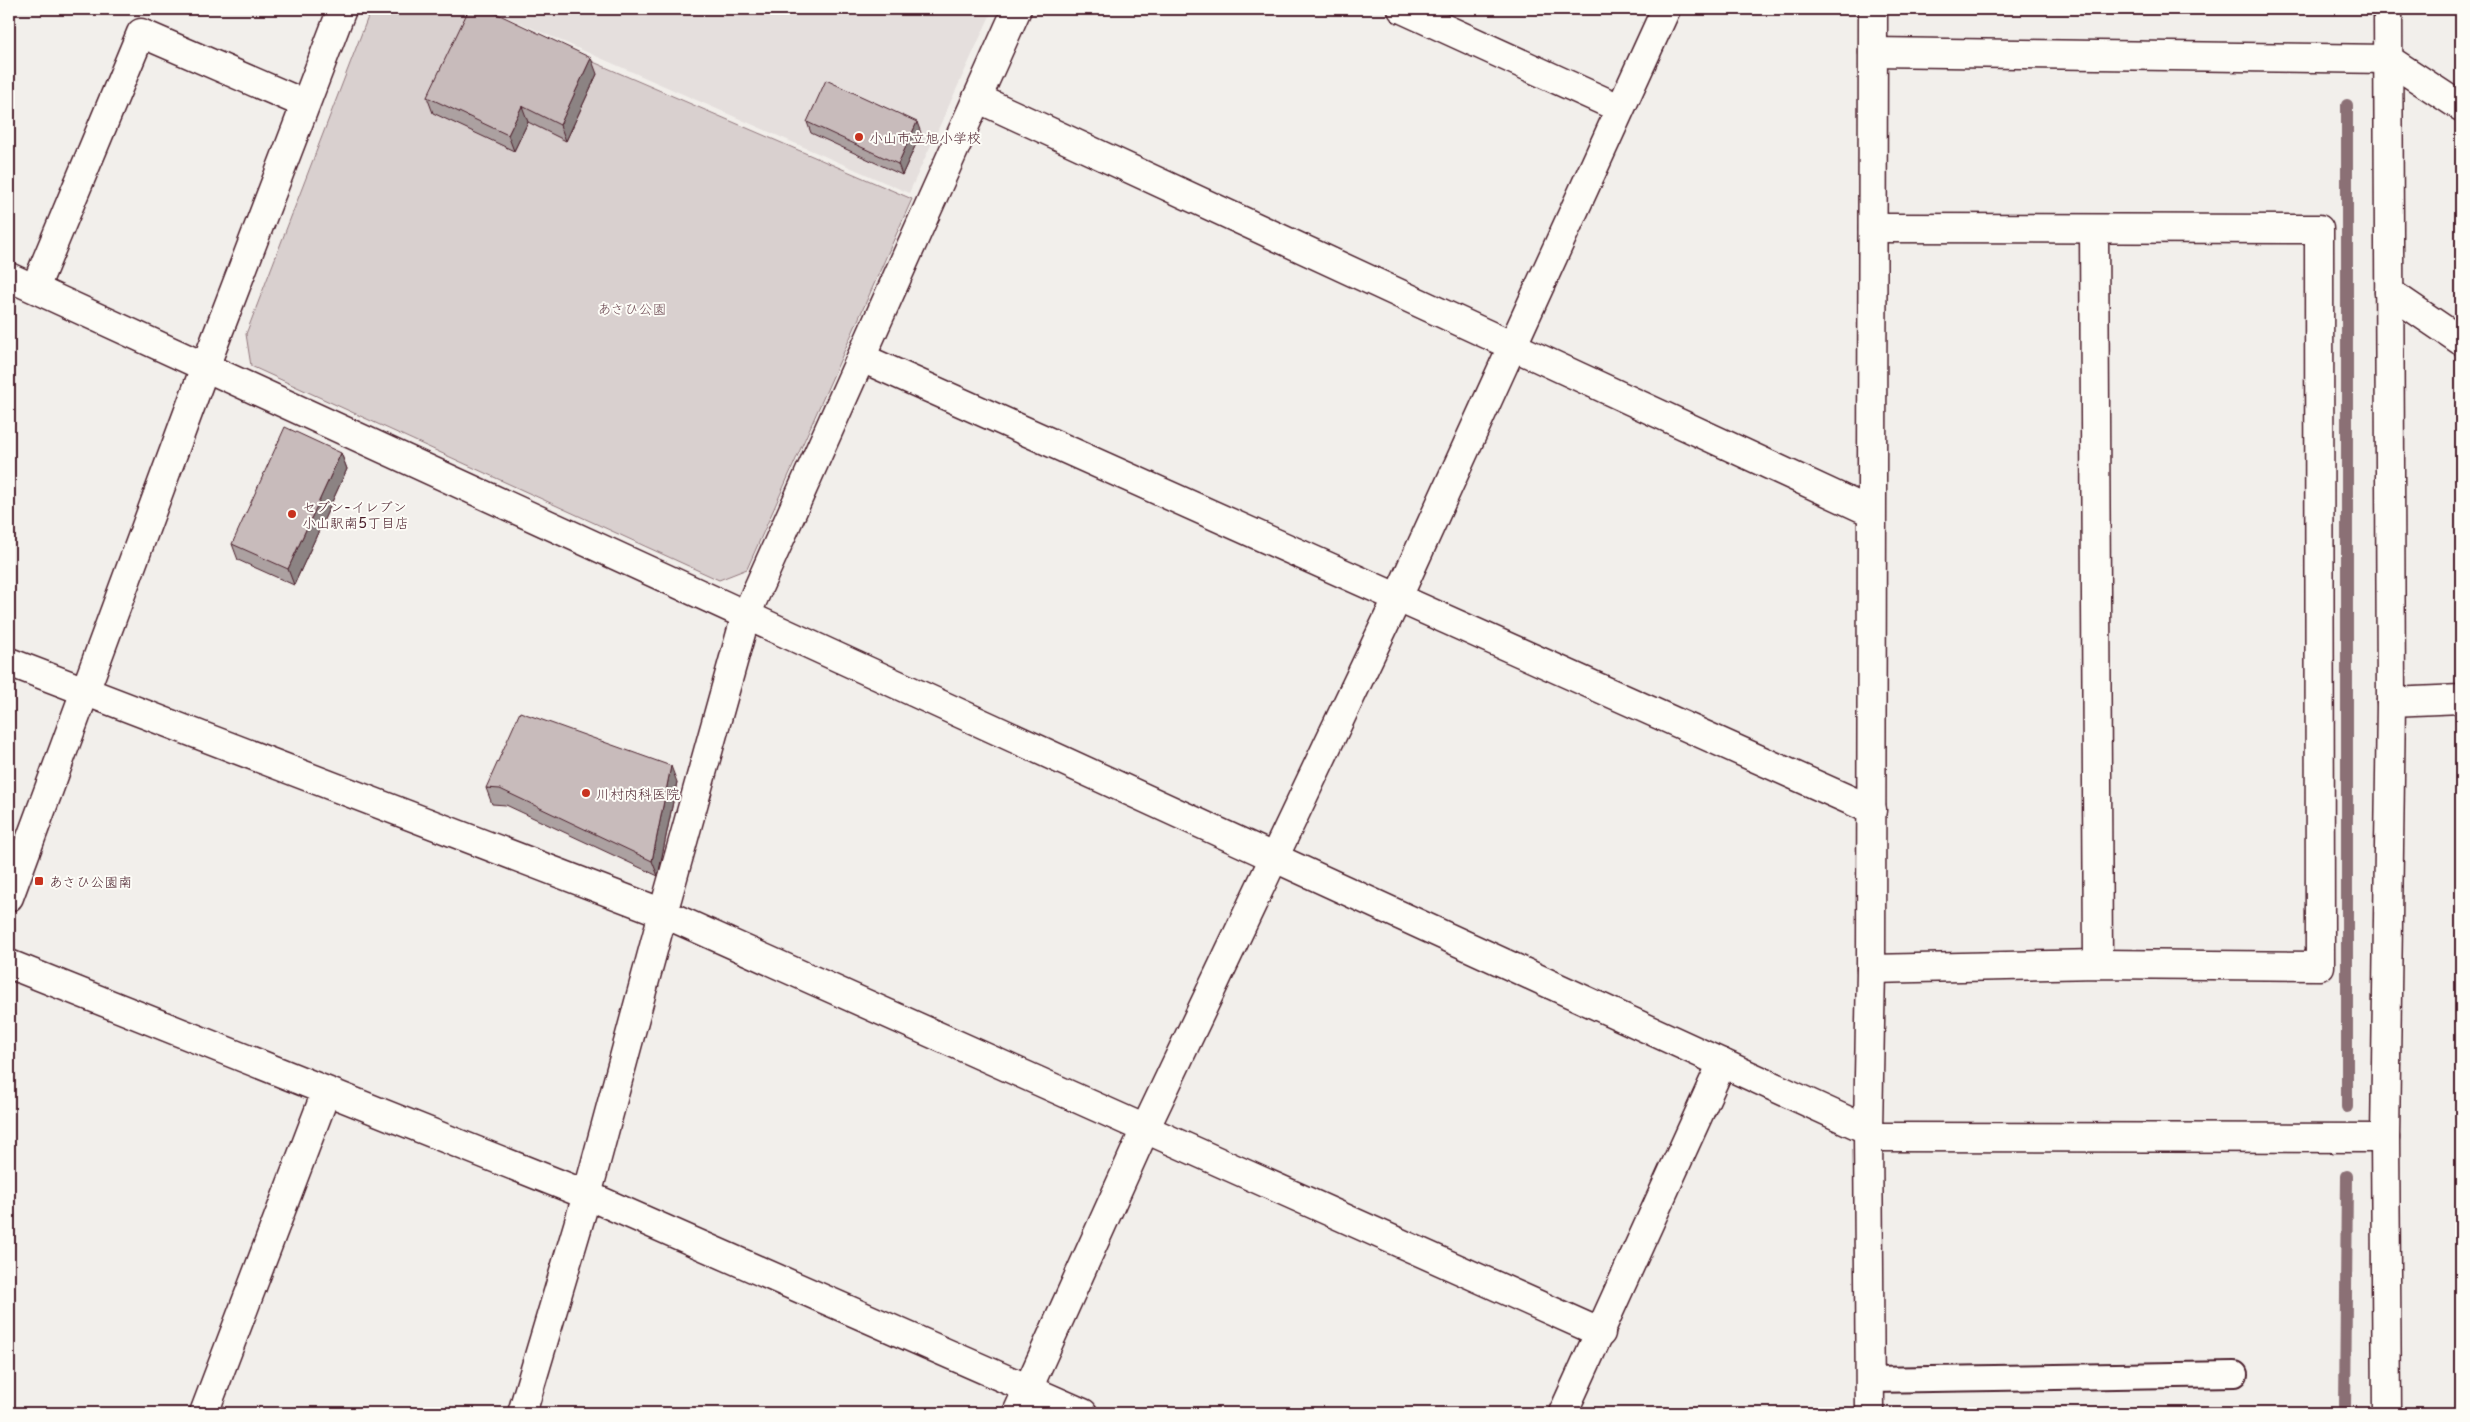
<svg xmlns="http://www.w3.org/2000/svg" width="2470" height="1422" font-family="'Playpen Sans','Klee One',sans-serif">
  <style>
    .built { fill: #e5dfdd }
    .green { fill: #d9d0cf; stroke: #92787d }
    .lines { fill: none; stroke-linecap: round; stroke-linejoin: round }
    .stream { stroke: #8b6f75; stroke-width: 12 }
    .lane-casing { stroke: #4a1f2b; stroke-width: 28 }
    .street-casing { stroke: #4a1f2b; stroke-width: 31 }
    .lane { stroke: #fdfcf7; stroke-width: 24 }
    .street { stroke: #fdfcf7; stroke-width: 28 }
    .wall { fill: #aca1a1; stroke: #4a1f2b }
    .shaded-wall { fill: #8c8383; stroke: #4a1f2b }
    .building { fill: #c8bbbb; stroke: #4a1f2b }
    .poi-dot { fill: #c8321e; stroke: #fdfcf7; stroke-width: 2 }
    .labels { text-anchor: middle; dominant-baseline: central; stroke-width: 4; stroke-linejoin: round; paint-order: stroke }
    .poi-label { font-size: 14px; fill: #4a1f2b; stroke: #fdfcf7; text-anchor: start }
    .park-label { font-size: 14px; fill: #6e4b54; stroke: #fdfcf7 }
  </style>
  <rect width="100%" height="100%" fill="#f2efeb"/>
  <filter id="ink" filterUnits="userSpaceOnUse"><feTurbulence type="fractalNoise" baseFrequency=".02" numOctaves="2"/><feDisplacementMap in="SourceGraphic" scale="10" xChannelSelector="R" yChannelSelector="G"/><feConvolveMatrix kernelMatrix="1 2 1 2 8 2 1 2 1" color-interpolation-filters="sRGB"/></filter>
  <g filter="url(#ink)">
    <polygon class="built" points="488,9 993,9 909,193"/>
    <polygon class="green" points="371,9 470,9 912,199 747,569 719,580 251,366 246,334"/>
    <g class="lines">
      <g class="stream">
        <polyline points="2347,105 2347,1107"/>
        <polyline points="2345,1413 2347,1176"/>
      </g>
      <defs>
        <polyline id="lane" points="1870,1380 2235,1374"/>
        <g id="street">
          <polyline points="1402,9 1619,108"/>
          <polyline points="1873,52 2388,59 2461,107"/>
          <polyline points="977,98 1871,512"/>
          <polyline points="2094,229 2098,964"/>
          <polyline points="9,277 1868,1130"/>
          <polyline points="35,288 141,33 305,104"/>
          <polyline points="2389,292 2461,341"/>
          <polyline points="862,358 1872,810"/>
          <polyline points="9,662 663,913 1601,1333"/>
          <polyline points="2391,702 2461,699"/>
          <polyline points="9,897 205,367 342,9"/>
          <polyline points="9,964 587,1195 1083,1413"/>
          <polyline points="1871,969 2098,964 2320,966 2319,229 1873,228"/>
          <polyline points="1869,1137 2385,1138"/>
          <polyline points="204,1413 326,1092"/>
          <polyline points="522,1413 587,1195 663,913 746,615 1017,9"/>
          <polyline points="1017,1413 1146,1127 1397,599 1666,9"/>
          <polyline points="1563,1413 1722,1063"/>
          <polyline points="1870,1413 1868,1130 1871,969 1873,9"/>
          <polyline points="2387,1413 2385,1138 2391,702 2388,9"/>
        </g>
      </defs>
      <use href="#lane" class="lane-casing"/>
      <use href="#street" class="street-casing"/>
      <use href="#lane" class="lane"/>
      <use href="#street" class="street"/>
    </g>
    <g class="wall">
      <polygon points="597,74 566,141 528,122 514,151 433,113 427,97"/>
      <polygon points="807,122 921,133 902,175 811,133"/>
      <polygon points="341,453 347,469 294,585 238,560 232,544"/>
      <polygon points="677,782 658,876 506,805 492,804 486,788"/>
    </g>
    <g class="shaded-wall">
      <polygon points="591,58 597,74 566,141 560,125"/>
      <polygon points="522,106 528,122 514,151 508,135"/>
      <polygon points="917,122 921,133 902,175 898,164"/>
      <polygon points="341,453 347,469 294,585 288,569"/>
      <polygon points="671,766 677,782 658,876 652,861"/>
    </g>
    <g class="building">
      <polygon points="469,9 487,9 591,58 560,125 522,106 508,135 427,97"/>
      <polygon points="826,80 917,122 898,164 807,122"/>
      <polygon points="285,427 341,453 288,569 232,544"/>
      <polygon points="520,712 671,766 652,861 500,789 486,788"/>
    </g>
  </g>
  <g class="poi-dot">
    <circle cx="859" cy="137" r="5"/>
    <circle cx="292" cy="514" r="5"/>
    <circle cx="586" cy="793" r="5"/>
    <rect x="34" y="876" width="10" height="10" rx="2.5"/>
  </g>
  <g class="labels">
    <g class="poi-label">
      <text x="869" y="137">小山市立旭小学校</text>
      <text x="302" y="506">セブン-イレブン<tspan x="302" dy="16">小山駅南5丁目店</tspan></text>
      <text x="596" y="793">川村内科医院</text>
      <text x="49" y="881">あさひ公園南</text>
    </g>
    <g class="park-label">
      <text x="632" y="308">あさひ公園</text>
    </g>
  </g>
  <rect width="2470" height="1422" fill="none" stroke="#fdfcf7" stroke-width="30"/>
  <rect x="15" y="15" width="2440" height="1392" fill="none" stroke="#4a1f2b" stroke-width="2" filter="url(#ink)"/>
</svg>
